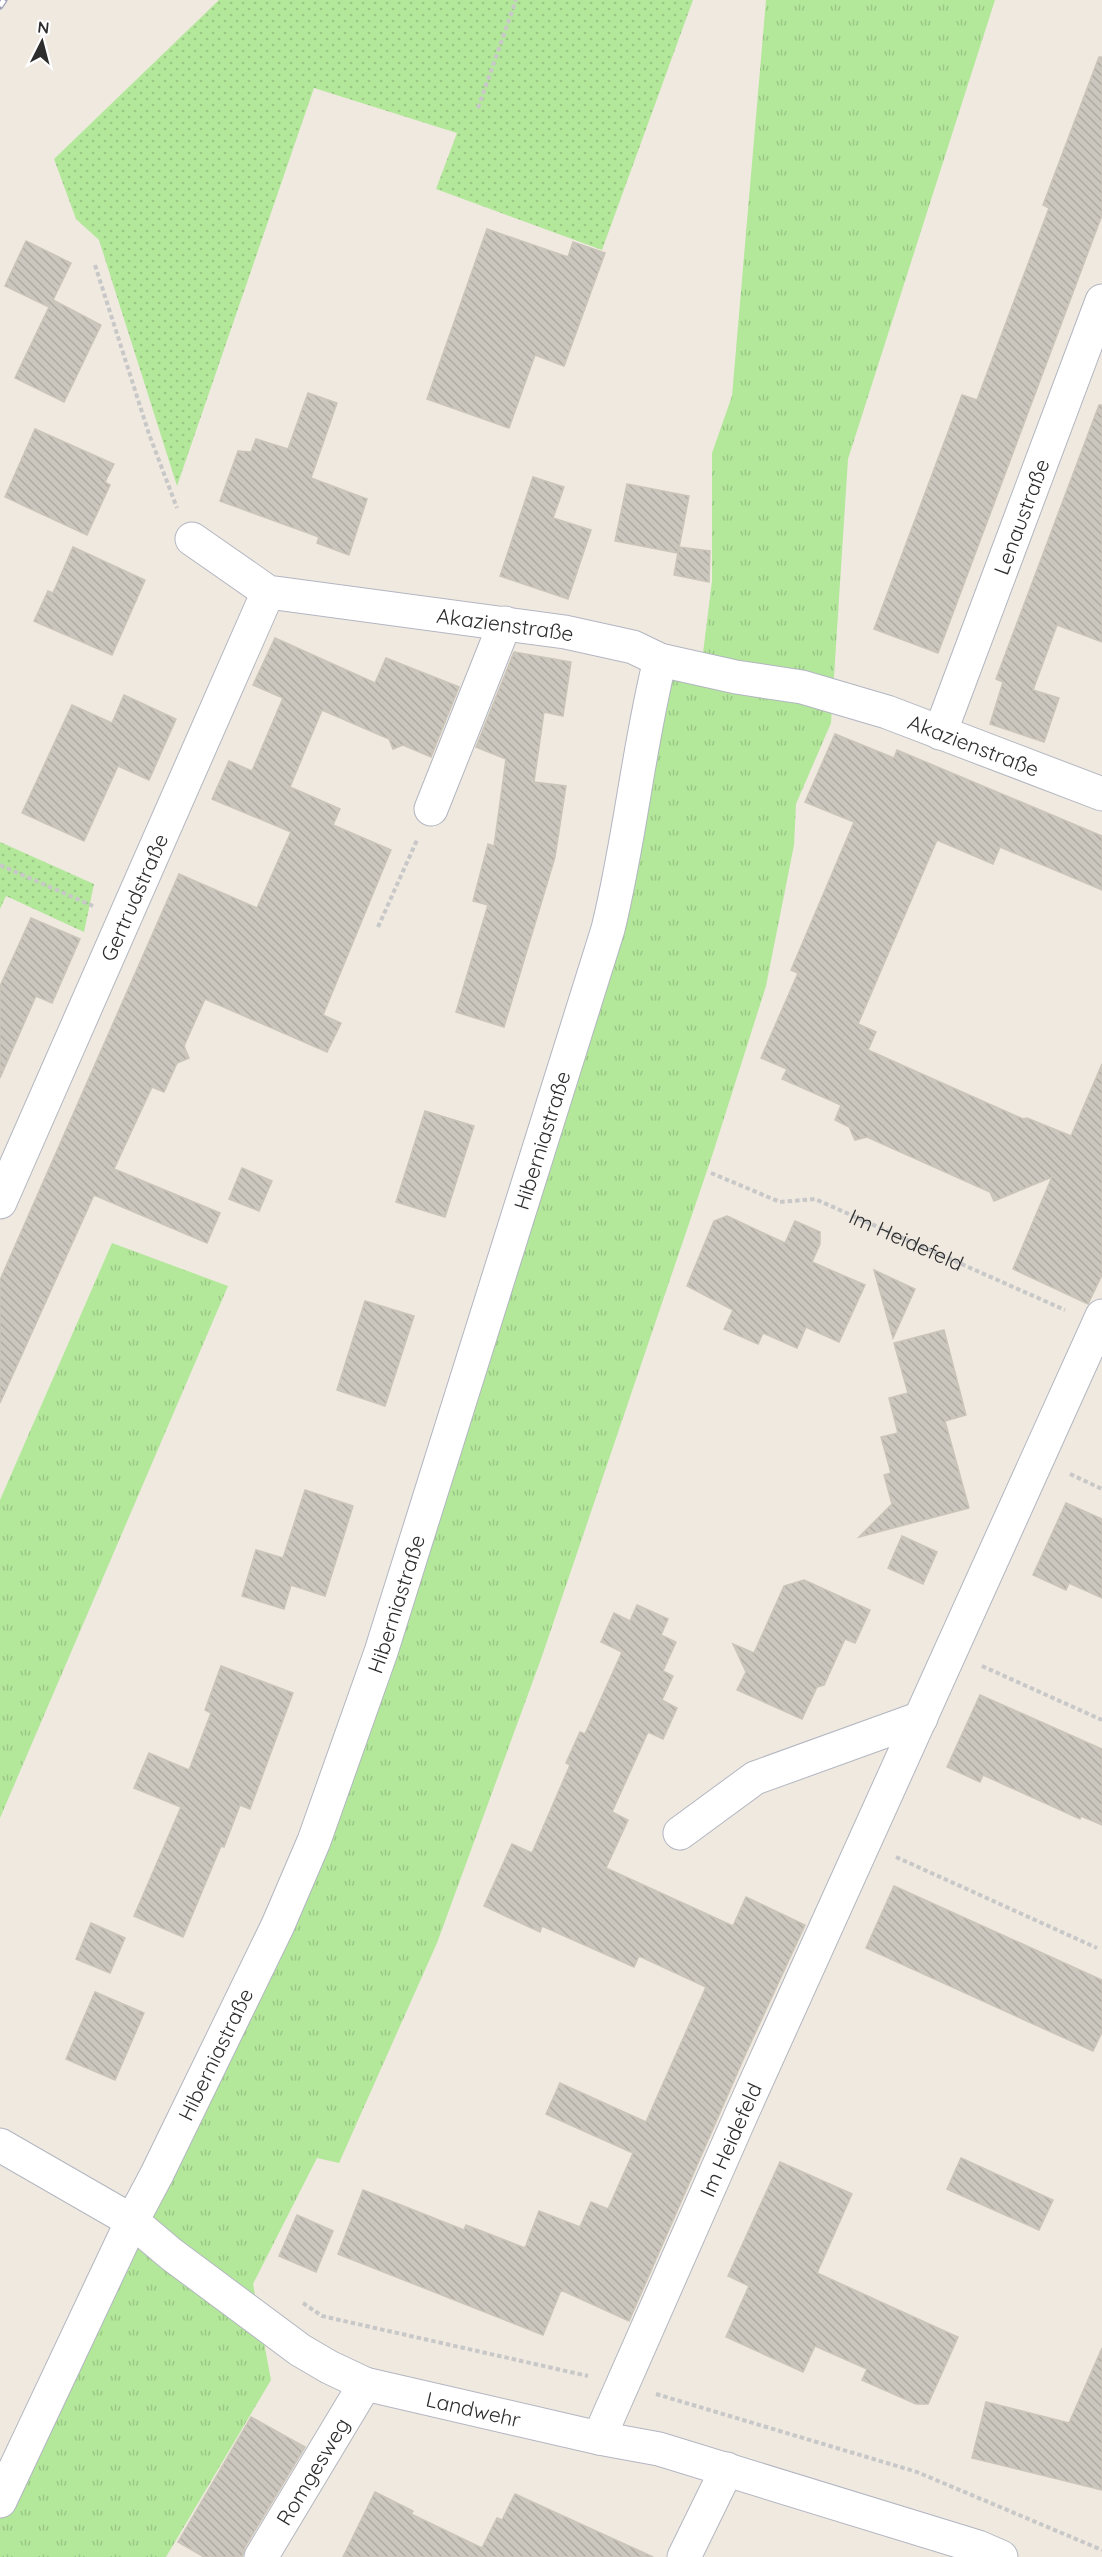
<svg xmlns="http://www.w3.org/2000/svg" width="1102" height="2557" font-family="Quicksand,sans-serif">
  <style>
    .grass { fill: url(#grass-tufts) }
    .garden { fill: url(#garden-dots) }
    .building { fill: url(#building-back-hatch); stroke: #cbc5b9; stroke-width: 1.5 }
    .lines { fill: none; stroke-linecap: round; stroke-linejoin: round }
    .minor-casing { stroke: #b3b6c1; stroke-width: 35 }
    .path { stroke: #c8c8c8; stroke-width: 4; stroke-dasharray: 4.5 3; stroke-linecap: butt }
    .minor { stroke: #fff; stroke-width: 33 }
    .rail-casing { stroke: #a1a4b9; stroke-width: 7 }
    .rail { stroke: #fff; stroke-width: 4.5; stroke-dasharray: 14; stroke-linecap: butt }
    .labels { text-anchor: middle; dominant-baseline: central; stroke-width: 4.5; stroke-linejoin: round; paint-order: stroke }
    .street-label { font-size: 21px; fill: #2d2d2d; stroke: #fff }
  </style>
  <defs>
    <pattern id="grass-tufts" width="24" height="20" patternUnits="userSpaceOnUse" patternTransform="scale(1.5)"><rect width="24" height="20" fill="#b3e89a"/><path d="M3 7l-1-3M5 7V3M7 7l1-3M15 17l-1-3M17 17v-4M19 17l1-3" fill="none" stroke="#9ac785"/></pattern>
    <pattern id="garden-dots" width="8" height="8" patternUnits="userSpaceOnUse" patternTransform="scale(1.5)"><rect width="8" height="8" fill="#b3e89a"/><path d="M2 2h.1M6 6h.1" fill="none" stroke="#9ac785" stroke-width="1.8" stroke-linecap="round"/></pattern>
    <pattern id="building-back-hatch" width="6" height="6" patternUnits="userSpaceOnUse" patternTransform="scale(1.5)"><rect width="6" height="6" fill="#cbc7be"/><path d="M-1 5l2 2M0 0l6 6M5-1l2 2" fill="none" stroke="#afaba4"/></pattern>
  </defs>
  <rect width="100%" height="100%" fill="#efe9e0"/>
  <g class="grass">
    <polygon points="766,0 995,0 848,459 831,723 796,804 794,845 766,986 713,1153 541,1659 437,1943 339,2163 317,2158 253,2284 271,2380 166,2557 0,2557 0,2501 278,1925 558,1086 660,660 701,669 712,581 712,453 732,396"/>
    <polygon points="112,1243 228,1286 0,1818 0,1500"/>
  </g>
  <g class="garden">
    <polygon points="219,0 693,0 602,250 436,189 457,133 314,88 177,486 99,240 76,219 54,159"/>
    <polygon points="0,842 94,884 84,932 6,896 0,909"/>
  </g>
  <g class="building">
    <polygon points="1099,57 1102,57 1102,215 938,653 874,629 962,395 977,400 1049,208 1043,205"/>
    <polygon points="487,229 568,257 573,242 605,253 564,366 535,355 509,428 427,399"/>
    <polygon points="26,241 71,263 53,300 101,325 64,402 15,378 49,307 5,286"/>
    <polygon points="308,393 337,403 311,478 367,499 349,555 317,543 319,537 220,501 238,451 251,452 256,439 288,449"/>
    <polygon points="1099,405 1102,405 1102,642 1057,625 1033,690 1059,698 1044,742 990,724 1003,682 996,679"/>
    <polygon points="35,429 114,464 105,482 110,485 87,535 5,497"/>
    <polygon points="533,477 564,487 553,518 591,530 568,599 500,576"/>
    <polygon points="627,484 689,496 678,553 615,541"/>
    <polygon points="73,547 145,580 112,655 34,621 48,591 53,593"/>
    <polygon points="679,547 710,551 709,582 674,575"/>
    <polygon points="275,638 375,683 386,658 459,687 431,757 403,745 393,749 389,739 322,710 290,787 340,809 333,825 391,850 323,1015 341,1023 327,1052 205,999 184,1046 189,1058 177,1063 164,1092 152,1087 114,1169 220,1213 207,1243 94,1195 0,1403 0,1280 179,874 257,908 291,832 212,799 229,761 252,771 283,698 253,685"/>
    <polygon points="514,652 571,662 563,716 544,712 534,782 566,786 555,857 504,1027 456,1012 488,905 473,901 488,844 494,846 506,759 476,747"/>
    <polygon points="124,695 176,719 149,780 118,766 84,841 22,813 72,705 112,723"/>
    <polygon points="835,734 894,758 897,750 1102,836 1102,890 1000,847 993,864 937,840 858,1024 876,1032 868,1050 1023,1119 1027,1118 1071,1136 1102,1064 1102,1275 1088,1304 1013,1269 1052,1177 994,1201 990,1192 867,1137 855,1140 849,1127 835,1120 841,1105 782,1079 787,1069 761,1058 798,973 791,970 854,822 805,802"/>
    <polygon points="31,918 80,939 52,1003 36,996 0,1078 0,986"/>
    <polygon points="425,1111 474,1126 445,1217 396,1202"/>
    <polygon points="242,1168 272,1181 259,1211 229,1199"/>
    <polygon points="727,1216 785,1243 795,1221 820,1232 820,1244 812,1262 865,1285 839,1342 806,1327 797,1348 763,1333 758,1344 724,1329 733,1310 687,1286 714,1221"/>
    <polygon points="874,1270 915,1289 893,1338"/>
    <polygon points="365,1301 414,1316 385,1406 337,1390"/>
    <polygon points="944,1330 966,1415 945,1421 969,1508 859,1537 892,1504 884,1475 891,1473 881,1437 898,1433 889,1398 908,1393 894,1343"/>
    <polygon points="305,1490 353,1506 325,1596 291,1585 284,1609 242,1596 256,1550 283,1558"/>
    <polygon points="1066,1503 1102,1519 1102,1598 1069,1583 1066,1590 1033,1575"/>
    <polygon points="902,1536 937,1552 923,1584 888,1568"/>
    <polygon points="804,1580 870,1610 855,1643 845,1639 824,1685 817,1687 802,1719 737,1690 746,1672 733,1644 754,1653 784,1586"/>
    <polygon points="637,1605 668,1619 661,1635 676,1642 663,1671 673,1676 662,1700 677,1708 663,1739 648,1732 612,1812 628,1820 606,1868 733,1926 746,1897 805,1925 746,2053 629,2321 561,2290 543,2335 338,2254 363,2190 464,2230 466,2225 525,2248 539,2211 580,2227 591,2202 608,2209 633,2153 546,2114 560,2083 646,2122 706,1987 639,1956 634,1967 542,1926 540,1932 484,1906 512,1844 532,1853 570,1765 566,1763 580,1732 585,1734 622,1652 601,1642 614,1613 630,1621"/>
    <polygon points="221,1666 293,1693 250,1809 240,1805 224,1847 221,1846 183,1937 134,1916 181,1807 134,1788 149,1753 189,1770 211,1713 205,1710"/>
    <polygon points="980,1695 1102,1749 1102,1825 1081,1816 1080,1819 983,1775 980,1782 947,1767"/>
    <polygon points="894,1886 1102,1980 1102,2032 1093,2051 866,1948"/>
    <polygon points="91,1923 125,1938 110,1973 76,1959"/>
    <polygon points="95,1992 144,2013 115,2080 66,2059"/>
    <polygon points="961,2158 1053,2200 1039,2230 947,2189"/>
    <polygon points="780,2162 852,2194 817,2273 958,2337 928,2404 916,2404 862,2380 867,2369 815,2346 803,2372 726,2337 749,2286 728,2276"/>
    <polygon points="297,2215 333,2231 316,2272 279,2256"/>
    <polygon points="1102,2348 1102,2490 972,2458 986,2402 1069,2423"/>
    <polygon points="251,2417 305,2447 245,2547 242,2557 204,2557 178,2542"/>
    <polygon points="375,2492 413,2511 411,2514 482,2548 497,2518 502,2520 515,2494 653,2557 343,2557"/>
  </g>
  <g class="lines">
    <defs>
      <g id="minor">
        <path id="s2" d="M 192,539 L 268,592 L 565,632 L 633,647 L 660,660 L 736,677 L 802,687 L 887,712 L 1102,794"/>
        <path id="s3" d="M 940,733 L 1102,301"/>
        <polyline points="431,809 505,623"/>
        <path id="s4" d="M 0,1202 L 268,592"/>
        <polyline points="680,1833 755,1778 921,1718"/>
        <path id="s5" d="M 0,2145 L 132,2221 L 171,2254 L 300,2350 L 329,2367 L 365,2384 L 599,2438 L 659,2449 L 978,2547 L 1001,2557"/>
        <path id="s6" d="M 599,2438 L 742,2113 L 1102,1316"/>
        <path id="s7" d="M 0,2501 L 132,2221 L 157,2174 L 278,1925 L 314,1841 L 381,1652 L 608,929 C 630,840 638,749 660,660"/>
        <path id="s8" d="M 261,2557 L 365,2384"/>
        <polyline points="684,2557 727,2469"/>
      </g>
    </defs>
    <use href="#minor" class="minor-casing"/>
    <g class="path">
      <polyline points="478,108 516,0"/>
      <polyline points="95,265 149,434 177,508"/>
      <polyline points="0,865 93,906"/>
      <polyline points="378,927 417,840"/>
      <path id="s1" d="M 711,1173 L 780,1202 L 815,1199 L 1065,1310"/>
      <polyline points="1070,1474 1102,1489"/>
      <polyline points="982,1666 1102,1720"/>
      <polyline points="896,1857 1097,1948"/>
      <polyline points="303,2303 322,2316 588,2376"/>
      <polyline points="656,2394 917,2472 1102,2550"/>
    </g>
    <use href="#minor" class="minor"/>
    <defs>
      <polyline id="rail" points="0,6 4,0"/>
    </defs>
    <use href="#rail" class="rail-casing"/>
    <use href="#rail" class="rail"/>
  </g>
  <g class="labels">
    <g class="street-label">
      <text stroke="none"><textPath href="#s3" startOffset="231">Lenaustraße</textPath></text>
      <text stroke="none"><textPath href="#s2" startOffset="332">Akazienstraße</textPath></text>
      <text stroke="none"><textPath href="#s2" startOffset="818">Akazienstraße</textPath></text>
      <text stroke="none"><textPath href="#s4" startOffset="333">Gertrudstraße</textPath></text>
      <text stroke="none"><textPath href="#s7" startOffset="1468">Hiberniastraße</textPath></text>
      <text stroke="none"><textPath href="#s1" startOffset="210">Im Heidefeld</textPath></text>
      <text stroke="none"><textPath href="#s7" startOffset="982">Hiberniastraße</textPath></text>
      <text stroke="none"><textPath href="#s7" startOffset="496">Hiberniastraße</textPath></text>
      <text stroke="none"><textPath href="#s6" startOffset="326">Im Heidefeld</textPath></text>
      <text stroke="none"><textPath href="#s5" startOffset="549">Landwehr</textPath></text>
      <text stroke="none"><textPath href="#s8" startOffset="100">Romgesweg</textPath></text>
    </g>
  </g>
  <g transform="translate(42 42) rotate(6)" stroke="#ffffff" stroke-width="4.5" paint-order="stroke">
  <path d="M0-4.5L10 22L0 15L-10 22Z" fill="#2d2d2d"/>
  <text y="-9" font-size="16" font-weight="bold" text-anchor="middle" fill="#2d2d2d">N</text>
  </g>
</svg>
